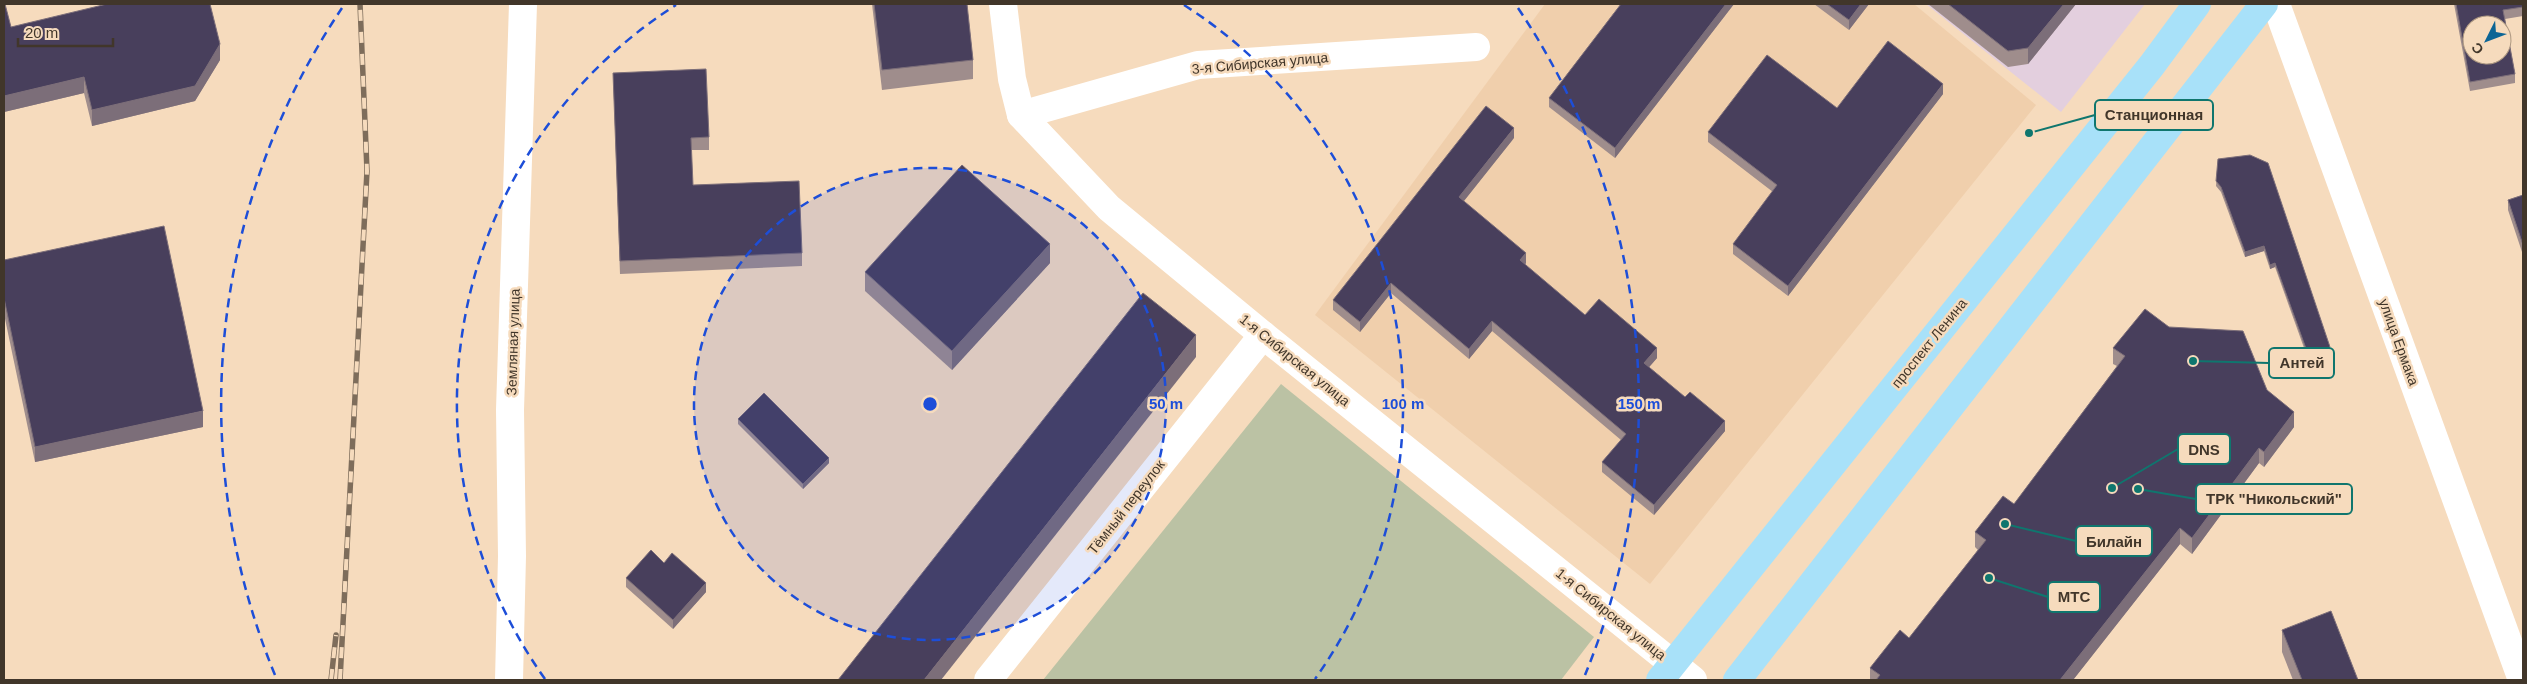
<svg xmlns="http://www.w3.org/2000/svg" width="2527" height="684" font-family="Helvetica,sans-serif">
  <style>
    .commercial { fill: #e3cfde }
    .built { fill: #f0cfac }
    .green { fill: #bbc2a4 }
    .lines { fill: none; stroke-linecap: round; stroke-linejoin: round }
    .street { stroke: #fff; stroke-width: 28 }
    .secondary { stroke: #fff; stroke-width: 28 }
    .highway { stroke: #a8e1f9; stroke-width: 28 }
    .rail-casing { stroke: #7e6d5b; stroke-width: 5.5 }
    .rail { stroke: #f6dbbd; stroke-width: 4; stroke-dasharray: 11; stroke-linecap: butt }
    .wall { fill: #9f8d8c }
    .shaded-wall { fill: #7c6e79 }
    .building { fill: #483f5c; stroke: #7c6e79; fill-rule: evenodd }
    .ring { fill: none; stroke: #1d4ed8; stroke-width: 2.5; stroke-dasharray: 9 6 }
    .labels { text-anchor: middle; dominant-baseline: central; stroke-width: 5; stroke-linejoin: round; paint-order: stroke }
    .street-label { font-size: 14px; fill: #41362a; stroke: #f6dbbd }
    .centre { fill: #1d4ed8; stroke: #f6dbbd; stroke-width: 2.5 }
    .ring-label { font-size: 15px; text-anchor: middle; font-weight: bold; fill: #1d4ed8; stroke: #f6dbbd; stroke-width: 5; stroke-linejoin: round; paint-order: stroke }
    .leader { fill: none; stroke: #0f766e; stroke-width: 2 }
    .callout-dot { fill: #0f766e; stroke: #f6dbbd; stroke-width: 2 }
    .callout { fill: #f6dbbd; stroke: #0f766e; stroke-width: 2 }
    .callout-label { font-size: 15px; text-anchor: middle; font-weight: bold; fill: #41362a }
  </style>
  <rect width="100%" height="100%" fill="#f6dbbd"/>
  <polygon class="commercial" points="1926,4 2145,4 2061,112"/>
  <polygon class="built" points="1545,4 1914,4 2036,105 1650,584 1315,315"/>
  <polygon class="green" points="1281,384 1594,637 1561,680 1043,680"/>
  <g class="lines">
    <g class="street">
      <polyline points="1003,4 1012,79 1021,115 1109,208 1263,335 1693,680"/>
      <polyline points="1021,115 1198,65 1476,47"/>
      <polyline points="509,680 512,556 510,410 523,4"/>
      <polyline points="988,680 1263,335"/>
    </g>
    <polyline class="secondary" points="2276,4 2522,680"/>
    <g class="highway">
      <polyline points="1660,680 2152,65 2197,4"/>
      <polyline points="1737,680 2264,4"/>
    </g>
    <defs>
      <g id="rail">
        <polyline points="331,680 336,635"/>
        <polyline points="340,680 367,171 360,4"/>
      </g>
    </defs>
    <use href="#rail" class="rail-casing"/>
    <use href="#rail" class="rail"/>
  </g>
  <g class="wall">
    <polygon points="4,4 11,27 220,60 195,101 92,126 84,93 4,112"/>
    <polygon points="872,4 967,4 973,60 973,79 882,90"/>
    <polygon points="1621,4 1734,4 1615,158 1549,107 1549,98"/>
    <polygon points="1814,4 1869,4 1849,30"/>
    <polygon points="1928,4 2076,4 2028,64 2008,67"/>
    <polygon points="2454,4 2523,4 2523,16 2505,19 2515,74 2515,83 2470,91"/>
    <polygon points="613,73 709,137 709,150 691,150 693,185 802,253 802,266 620,274"/>
    <polygon points="1943,94 1788,296 1733,254 1733,244 1773,192 1708,142 1708,132 1837,108"/>
    <polygon points="1514,138 1464,201 1526,263 1525,265 1585,315 1657,358 1649,367 1725,431 1654,515 1602,472 1602,462 1621,440 1492,331 1469,359 1391,293 1360,332 1333,310 1333,300"/>
    <polygon points="2218,159 2330,352 2308,359 2275,267 2270,269 2264,251 2245,257 2221,192 2216,186"/>
    <polygon points="2523,195 2523,255 2508,210 2508,200"/>
    <polygon points="4,260 203,427 35,462 4,314"/>
    <polygon points="1050,263 952,370 865,291 865,272"/>
    <polygon points="2169,327 2267,390 2294,427 2264,467 2259,463 2192,554 2180,544 2073,680 1870,680 1870,668 1909,638 1978,550 1975,547 1975,532 2014,504 2117,366 2113,364 2113,348"/>
    <polygon points="738,419 829,463 803,489 738,424"/>
    <polygon points="664,563 706,592 673,629 626,587 626,578"/>
    <polygon points="2282,630 2358,680 2293,680 2282,652"/>
  </g>
  <g class="shaded-wall">
    <polygon points="1726,4 1734,4 1615,158 1615,148"/>
    <polygon points="1861,4 1869,4 1849,30 1849,20"/>
    <polygon points="2064,4 2076,4 2028,64 2028,48"/>
    <polygon points="220,44 220,60 195,101 92,126 92,110"/>
    <polygon points="84,77 84,93 4,112 4,96"/>
    <polygon points="1943,84 1943,94 1788,296 1788,286"/>
    <polygon points="1514,128 1514,138 1459,207 1459,197"/>
    <polygon points="1050,244 1050,263 952,370 952,351"/>
    <polygon points="2264,246 2264,251 2245,257 2245,252"/>
    <polygon points="1526,253 1526,263 1520,270 1520,260"/>
    <polygon points="2275,263 2275,267 2270,269 2270,265"/>
    <polygon points="1391,283 1391,293 1360,332 1360,322"/>
    <polygon points="1492,321 1492,331 1469,359 1469,349"/>
    <polygon points="1196,335 1196,357 941,680 924,680"/>
    <polygon points="2330,347 2330,352 2308,359 2308,354"/>
    <polygon points="1657,348 1657,358 1644,373 1644,363"/>
    <polygon points="203,411 203,427 35,462 35,447"/>
    <polygon points="2294,412 2294,427 2264,467 2264,452"/>
    <polygon points="1725,421 1725,431 1654,515 1654,505"/>
    <polygon points="2259,448 2259,463 2192,554 2192,538"/>
    <polygon points="829,458 829,463 803,489 803,484"/>
    <polygon points="2180,528 2180,544 2073,680 2060,680"/>
    <polygon points="706,583 706,592 673,629 673,620"/>
  </g>
  <g class="building">
    <polygon points="4,4 5,4 11,27 107,4 210,4 220,44 195,86 92,110 84,77 4,96"/>
    <polygon points="874,4 967,4 973,60 882,70"/>
    <polygon points="1621,4 1726,4 1615,148 1549,98"/>
    <polygon points="1827,4 1861,4 1849,20"/>
    <polygon points="1948,4 2064,4 2028,48 2008,51"/>
    <path d="M 2456,4 L 2523,4 L 2523,7 L 2503,10 L 2515,74 L 2470,82 ZM 2472,25 L 2502,25 L 2502,55 L 2472,55 Z"/>
    <polygon points="1888,41 1943,84 1788,286 1733,244 1777,185 1708,132 1767,55 1837,108"/>
    <polygon points="706,69 709,137 691,138 693,185 799,181 802,253 620,261 613,73"/>
    <polygon points="1486,106 1514,128 1459,197 1526,253 1520,260 1585,315 1599,299 1657,348 1644,363 1685,397 1690,392 1725,421 1654,505 1602,462 1626,434 1492,321 1469,349 1391,283 1360,322 1333,300"/>
    <polygon points="2250,155 2268,163 2330,347 2308,354 2275,263 2270,265 2264,246 2245,252 2221,187 2216,181 2218,159"/>
    <polygon points="962,165 1050,244 952,351 865,272"/>
    <polygon points="2523,195 2523,245 2508,200"/>
    <polygon points="164,226 203,411 35,447 4,298 4,260"/>
    <polygon points="1143,293 1196,335 924,680 838,680"/>
    <polygon points="2145,309 2169,327 2243,331 2267,390 2294,412 2264,452 2259,448 2192,538 2180,528 2060,680 1876,680 1880,675 1870,668 1900,630 1909,638 1986,540 1975,532 2003,496 2014,504 2125,356 2113,348"/>
    <polygon points="764,393 829,458 803,484 738,419"/>
    <polygon points="651,550 664,563 672,553 706,583 673,620 626,578"/>
    <polygon points="2331,611 2358,680 2302,680 2282,630"/>
  </g>
  <circle cx="930" cy="404" r="236" fill="#1d4ed8" fill-opacity=".12"/>
  <g class="ring">
    <circle cx="930" cy="404" r="236"/>
    <path d="M545 679A473 473 0 0 1 676 5M1184 5A473 473 0 0 1 1315 679"/>
    <path d="M275 675A709 709 0 0 1 342 8M1518 8A709 709 0 0 1 1585 675"/>
  </g>
  <g class="labels">
    <g class="street-label">
      <text transform="translate(1260 63) rotate(-5)">3-я Сибирская улица</text>
      <text transform="translate(513 342) rotate(-88)">Земляная улица</text>
      <text transform="translate(2399 342) rotate(70)">улица Ермака</text>
      <text transform="translate(1929 343) rotate(-51)">проспект Ленина</text>
      <text transform="translate(1295 360) rotate(39)">1-я Сибирская улица</text>
      <text transform="translate(1126 507) rotate(-52)">Тёмный переулок</text>
      <text transform="translate(1611 614) rotate(39)">1-я Сибирская улица</text>
    </g>
  </g>
  <circle cx="930" cy="404" r="8" class="centre"/>
  <g class="ring-label">
    <text x="1166" y="409">50 m</text>
    <text x="1403" y="409">100 m</text>
    <text x="1639" y="409">150 m</text>
  </g>
  <path class="leader" d="M2029 133L2095 115M2193 361L2269 363M2112 488L2178 449M2138 489L2196 499M2005 524L2076 541M1989 578L2048 597"/>
  <g class="callout-dot">
    <circle cx="2029" cy="133" r="5"/>
    <circle cx="2193" cy="361" r="5"/>
    <circle cx="2112" cy="488" r="5"/>
    <circle cx="2138" cy="489" r="5"/>
    <circle cx="2005" cy="524" r="5"/>
    <circle cx="1989" cy="578" r="5"/>
  </g>
  <g class="callout">
    <rect x="2095" y="100" width="118" height="30" rx="5"/>
    <rect x="2269" y="348" width="65" height="30" rx="5"/>
    <rect x="2178" y="434" width="52" height="30" rx="5"/>
    <rect x="2196" y="484" width="156" height="30" rx="5"/>
    <rect x="2076" y="526" width="76" height="30" rx="5"/>
    <rect x="2048" y="582" width="52" height="30" rx="5"/>
  </g>
  <g class="callout-label">
    <text x="2154" y="120">Станционная</text>
    <text x="2302" y="368">Антей</text>
    <text x="2204" y="455">DNS</text>
    <text x="2274" y="504">ТРК "Никольский"</text>
    <text x="2114" y="547">Билайн</text>
    <text x="2074" y="602">МТС</text>
  </g>
  <rect width="2527" height="684" fill="none" stroke="#41362a" stroke-width="10"/>
  <g transform="translate(2487 40) rotate(228)"><circle r="24" fill="#f6dbbd" stroke="#ae9982"/>
  <path d="M0-4L9 19L0 12L-9 19Z" fill="#0c6595"/>
  <text y="-8" font-size="14" font-weight="bold" text-anchor="middle" fill="#41362a">С</text>
  </g>
  <path d="M18 38v8h95v-8" fill="none" stroke="#41362a" stroke-width="2.5"/>
  <text x="25" y="38" font-size="15" fill="#41362a" stroke="#f6dbbd" stroke-width="4" paint-order="stroke">20 m</text>
</svg>
